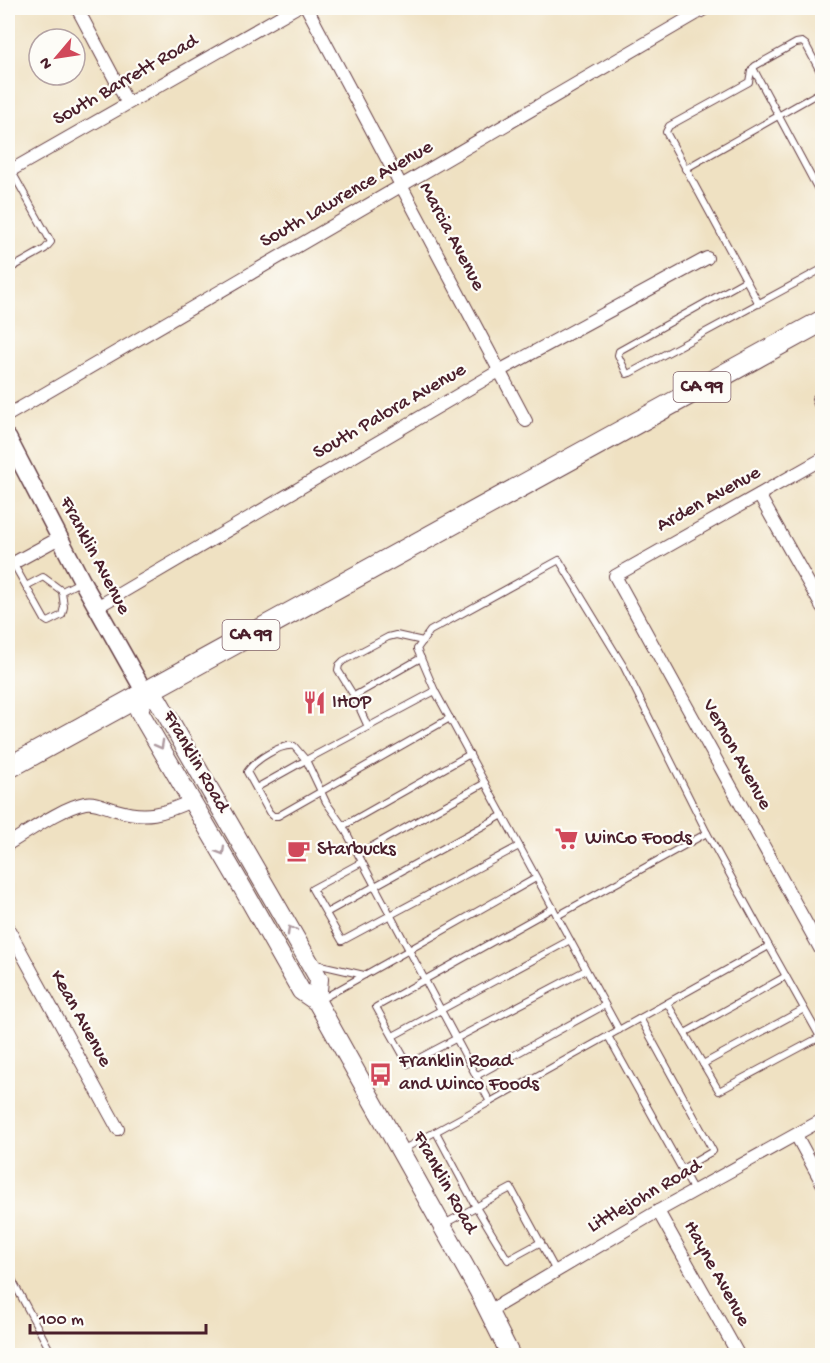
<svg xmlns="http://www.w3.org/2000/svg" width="830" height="1363" font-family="'Gochi Hand',sans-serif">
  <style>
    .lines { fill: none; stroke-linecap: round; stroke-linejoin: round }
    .service-casing { stroke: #633c42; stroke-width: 8 }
    .minor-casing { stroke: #633c42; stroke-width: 14 }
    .tertiary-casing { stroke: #633c42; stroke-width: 19 }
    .secondary-casing { stroke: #633c42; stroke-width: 20 }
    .trunk-casing { stroke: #633c42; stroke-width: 23 }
    .service { stroke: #fff; stroke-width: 6 }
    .minor { stroke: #fff; stroke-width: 12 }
    .tertiary { stroke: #fff; stroke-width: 16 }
    .secondary { stroke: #fff; stroke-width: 18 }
    .trunk { stroke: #fff; stroke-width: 21 }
    .oneway { stroke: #ae9aa0 }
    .labels { text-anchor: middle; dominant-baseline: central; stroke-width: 4.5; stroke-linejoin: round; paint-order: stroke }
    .shield { fill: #fdfcf7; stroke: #806168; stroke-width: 1.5 }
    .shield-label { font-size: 18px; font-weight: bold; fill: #4a1f2b }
    .street-label { font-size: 20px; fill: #4a1f2b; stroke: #fdfcf7 }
    .poi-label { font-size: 20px; fill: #4a1f2b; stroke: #fdfcf7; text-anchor: start }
  </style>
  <rect width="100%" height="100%" fill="#fdfcf7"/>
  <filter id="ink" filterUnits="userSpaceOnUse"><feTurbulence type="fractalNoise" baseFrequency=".0167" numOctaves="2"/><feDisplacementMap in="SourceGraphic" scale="12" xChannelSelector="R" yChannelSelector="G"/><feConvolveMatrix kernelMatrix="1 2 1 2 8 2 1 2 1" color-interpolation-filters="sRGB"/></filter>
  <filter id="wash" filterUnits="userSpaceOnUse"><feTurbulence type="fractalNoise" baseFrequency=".008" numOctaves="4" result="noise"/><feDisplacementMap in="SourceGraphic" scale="24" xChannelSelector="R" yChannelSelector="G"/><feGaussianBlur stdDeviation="1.35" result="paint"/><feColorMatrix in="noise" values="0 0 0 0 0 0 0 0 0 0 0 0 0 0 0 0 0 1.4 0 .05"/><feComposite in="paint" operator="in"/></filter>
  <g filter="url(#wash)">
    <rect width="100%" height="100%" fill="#efe1c2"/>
  </g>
  <g filter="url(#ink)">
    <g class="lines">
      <defs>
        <g id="service">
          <polyline points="753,68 822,197"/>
          <polyline points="685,169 822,91"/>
          <polyline points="8,270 45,249 51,242 11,170"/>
          <polyline points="746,280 619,351 618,355 627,374 630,373 822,269"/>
          <polyline points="759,304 666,132 669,126 749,82 751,71 755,66 796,43 802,42 806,45 822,75"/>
          <polyline points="822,390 815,399 822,417"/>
          <polyline points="13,563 45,620 48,622 62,615 64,607 62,591 82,581"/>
          <polyline points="26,586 43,577 62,591"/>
          <polyline points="435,691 553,908"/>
          <polyline points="354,696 338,670 339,665 343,661 388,637 396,635 423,641"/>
          <polyline points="368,727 354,696 421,658"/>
          <path d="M 256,788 L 306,760 L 294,746 C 280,744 255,760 247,772 L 269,812 L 273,816 L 278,816 L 450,718"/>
          <polyline points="343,826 470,754"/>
          <polyline points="358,854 485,783"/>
          <polyline points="362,862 312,889 342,941 519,846"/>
          <polyline points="536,878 409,950 343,826 326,802 306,760 435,691 417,649 430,631 559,560 624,667 707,833 557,916 553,908 376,1007 408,1064 586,970"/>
          <polyline points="326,913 503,815"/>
          <polyline points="557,916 619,1030"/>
          <polyline points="316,964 364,975"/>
          <polyline points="320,1000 409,950 490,1102 402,1150"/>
          <polyline points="667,1003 719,1091 820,1037 769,946"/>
          <polyline points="640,1018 713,1151 682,1169"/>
          <polyline points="685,1033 786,976"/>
          <polyline points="393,1036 570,940"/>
          <polyline points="608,1036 694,1191"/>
          <polyline points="703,1064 804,1009"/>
          <polyline points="476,1076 605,1005"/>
          <polyline points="490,1102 769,946 707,833"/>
          <polyline points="436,1132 476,1207 508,1260 541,1242"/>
          <polyline points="444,1224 511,1188 556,1271"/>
          <polyline points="8,1272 53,1356"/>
        </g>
        <g id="minor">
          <polyline points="77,8 127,102"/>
          <polyline points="307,8 526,421"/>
          <polyline points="8,172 295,8"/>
          <polyline points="8,415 706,8"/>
          <polyline points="822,459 615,576 822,952"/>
          <polyline points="759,495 822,607"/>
          <polyline points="8,566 59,538"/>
          <polyline points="97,607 499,371 707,258"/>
          <path d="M 8,844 C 28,832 63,807 85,803 C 95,801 106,807 116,810 C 146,819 163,814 191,801"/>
          <polyline points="8,928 118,1129"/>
          <polyline points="796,1135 822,1183"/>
          <polyline points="658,1211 739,1356"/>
          <polyline points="489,1311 658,1211 822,1120"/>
        </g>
        <polyline id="tertiary" points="8,438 82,581 145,693"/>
        <polyline id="secondary" points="317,1002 319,979 158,700 145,693 139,711 242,887 301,991 317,1002 478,1290 511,1356"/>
        <polyline id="trunk" points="8,768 822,321"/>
      </defs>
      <use href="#service" class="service-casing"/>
      <use href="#minor" class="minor-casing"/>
      <use href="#tertiary" class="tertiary-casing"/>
      <use href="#secondary" class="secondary-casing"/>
      <use href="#trunk" class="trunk-casing"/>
      <use href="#service" class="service"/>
      <use href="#minor" class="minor"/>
      <use href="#tertiary" class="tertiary"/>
      <use href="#secondary" class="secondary"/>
      <use href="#trunk" class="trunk"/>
    </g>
    <defs><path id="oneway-chevron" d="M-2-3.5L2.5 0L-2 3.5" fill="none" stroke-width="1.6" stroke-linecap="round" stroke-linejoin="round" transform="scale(1.5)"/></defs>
    <g class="oneway">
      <use href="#oneway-chevron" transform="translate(160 745) rotate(61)"/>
      <use href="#oneway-chevron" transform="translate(221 851) rotate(59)"/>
      <use href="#oneway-chevron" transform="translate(291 930) rotate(-120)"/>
    </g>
  </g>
  <defs>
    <symbol id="restaurant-bare" viewBox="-9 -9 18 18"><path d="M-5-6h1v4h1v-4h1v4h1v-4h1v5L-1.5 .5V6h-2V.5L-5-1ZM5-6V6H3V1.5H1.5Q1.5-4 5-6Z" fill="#d1495b" stroke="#fdfcf7" stroke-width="2.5" paint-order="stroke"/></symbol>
    <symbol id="supermarket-bare" viewBox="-9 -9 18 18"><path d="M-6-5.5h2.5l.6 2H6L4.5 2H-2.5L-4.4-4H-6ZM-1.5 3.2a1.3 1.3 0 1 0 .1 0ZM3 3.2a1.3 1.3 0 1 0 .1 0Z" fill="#d1495b" stroke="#fdfcf7" stroke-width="2.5" paint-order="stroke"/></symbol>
    <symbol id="cafe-bare" viewBox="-9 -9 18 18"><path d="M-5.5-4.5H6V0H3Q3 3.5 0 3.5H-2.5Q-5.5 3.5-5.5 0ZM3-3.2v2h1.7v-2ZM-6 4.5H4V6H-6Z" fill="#d1495b" stroke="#fdfcf7" stroke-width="2.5" paint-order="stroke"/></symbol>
    <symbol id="bus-bare" viewBox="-9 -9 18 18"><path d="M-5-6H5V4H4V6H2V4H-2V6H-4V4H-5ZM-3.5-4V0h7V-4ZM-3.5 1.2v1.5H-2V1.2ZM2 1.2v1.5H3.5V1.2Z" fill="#d1495b" stroke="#fdfcf7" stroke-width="2.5" paint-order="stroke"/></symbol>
  </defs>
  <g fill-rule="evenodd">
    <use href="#restaurant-bare" x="298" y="686" width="33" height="33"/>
    <use href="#supermarket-bare" x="550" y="822" width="33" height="33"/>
    <use href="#cafe-bare" x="282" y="834" width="33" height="33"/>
    <use href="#bus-bare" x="364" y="1058" width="33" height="33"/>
  </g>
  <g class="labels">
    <g class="shield">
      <rect x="673.5" y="372" width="57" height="30" rx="4.5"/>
      <rect x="222.5" y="620" width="57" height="30" rx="4.5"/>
    </g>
    <g class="shield-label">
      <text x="702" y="387">CA 99</text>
      <text x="251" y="635">CA 99</text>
    </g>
    <g class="street-label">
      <text transform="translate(126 81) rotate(-30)">South Barrett Road</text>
      <text transform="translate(347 195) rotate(-30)">South Lawrence Avenue</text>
      <text transform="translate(451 237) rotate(62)">Marcia Avenue</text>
      <text transform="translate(390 412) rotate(-30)">South Palora Avenue</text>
      <text transform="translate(709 500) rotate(-29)">Arden Avenue</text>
      <text transform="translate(94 556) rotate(62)">Franklin Avenue</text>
      <text transform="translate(736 755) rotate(61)">Vernon Avenue</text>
      <text transform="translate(195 762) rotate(60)">Franklin Road</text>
      <text transform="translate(80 1019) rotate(61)">Kean Avenue</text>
      <text transform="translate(444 1183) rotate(61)">Franklin Road</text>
      <text transform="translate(645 1197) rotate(-30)">Littlejohn Road</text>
      <text transform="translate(716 1274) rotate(61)">Hayne Avenue</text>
    </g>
    <g class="poi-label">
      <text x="332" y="703">IHOP</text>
      <text x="585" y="839">WinCo Foods</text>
      <text x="317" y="850">Starbucks</text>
      <text x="399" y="1062">Franklin Road<tspan x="399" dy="23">and Winco Foods</tspan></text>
    </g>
  </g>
  <rect width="830" height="1363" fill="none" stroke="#fdfcf7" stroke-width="30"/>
  <g transform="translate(57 57) rotate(241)"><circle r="28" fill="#fdfcf7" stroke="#b5a4a5" stroke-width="1.5"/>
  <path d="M0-4.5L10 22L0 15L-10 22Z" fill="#d1495b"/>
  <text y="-9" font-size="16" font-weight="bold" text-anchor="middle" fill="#4a1f2b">N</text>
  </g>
  <path d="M30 1324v9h176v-9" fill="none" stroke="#4a1f2b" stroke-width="3"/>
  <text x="39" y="1324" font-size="18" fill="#4a1f2b" stroke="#fdfcf7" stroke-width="4.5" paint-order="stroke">100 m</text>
</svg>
